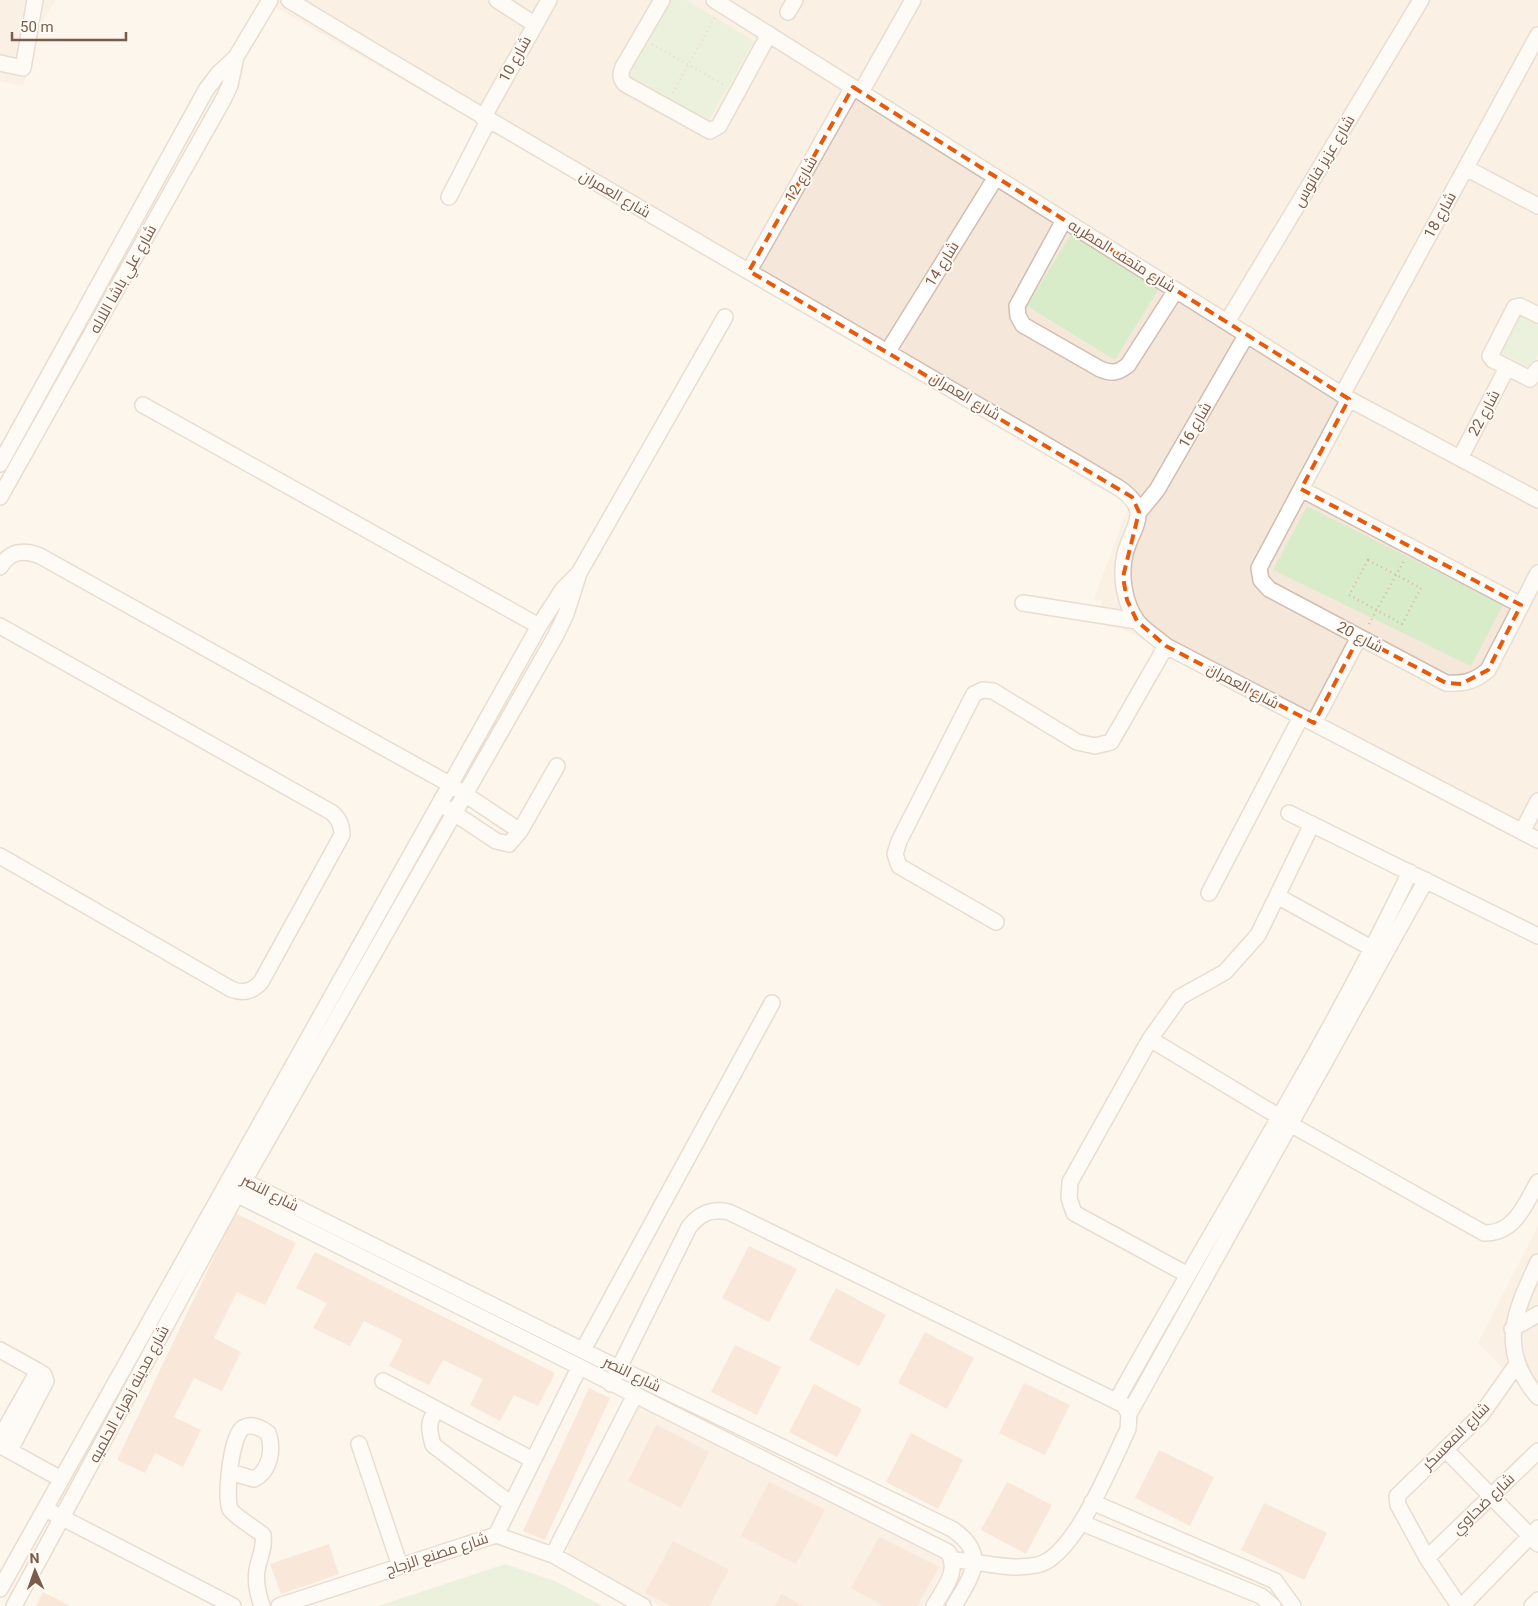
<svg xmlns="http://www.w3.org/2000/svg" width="1538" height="1606" font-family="Roboto,Cairo,sans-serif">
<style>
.residential{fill:#f5e8da}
.green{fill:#d8ecc9}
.building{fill:#f3d5c3}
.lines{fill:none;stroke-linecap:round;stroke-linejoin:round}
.minor-casing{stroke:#d1beb0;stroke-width:18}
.path{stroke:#d9b8a5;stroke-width:2.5;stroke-dasharray:1 4;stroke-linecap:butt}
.minor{stroke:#fff;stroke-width:15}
.marked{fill:none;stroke:#e8590c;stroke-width:4;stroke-dasharray:10 6;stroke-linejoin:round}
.labels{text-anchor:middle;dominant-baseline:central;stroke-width:4;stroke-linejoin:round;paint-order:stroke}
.street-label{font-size:15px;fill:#7a5c4d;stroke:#fffaf3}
</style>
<rect width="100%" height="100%" fill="#fdf6ec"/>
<path class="residential" d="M0 0H56L45 16 23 86 0 81Z
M263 0H1538V850L1101 617 1102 600 1094 599 1127 510V504L1117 490Z
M1538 1226V1403L1478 1343Z
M637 1403 948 1560 923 1606H660L574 1561 569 1555 567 1543Z"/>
<path class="green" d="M669 0H686L754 41 708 122 625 75Z
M1073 231 1161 285 1115 360 1027 306Z
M1519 311 1538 320V355L1530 368 1500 352Z
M1307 506 1503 605 1471 666 1273 570Z
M505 1564 555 1581 603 1606H378Z"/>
<path class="building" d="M235 1213 296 1243 265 1305 237 1292 214 1338 241 1352 222 1391 194 1378 174 1417 201 1430 183 1467 155 1453 145 1473 117 1460Z
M749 1246 797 1269 769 1322 722 1298Z
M315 1252 555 1373 538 1406 514 1395 500 1421 470 1405 483 1379 443 1360 429 1385 389 1366 403 1340 364 1321 350 1346 313 1328 327 1303 296 1288Z
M836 1288 886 1315 859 1366 809 1340Z
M925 1332 974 1358 947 1409 898 1383Z
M735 1345 781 1367 757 1415 711 1392Z
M1024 1383 1070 1405 1045 1455 999 1433Z
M814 1384 862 1409 837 1457 789 1432Z
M589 1388 610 1398 545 1540 523 1531Z
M656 1425 709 1452 681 1508 628 1481Z
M911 1433 963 1460 938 1509 886 1482Z
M1159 1450 1214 1477 1190 1526 1135 1498Z
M769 1482 825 1510 796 1564 741 1536Z
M1007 1482 1052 1505 1026 1554 981 1530Z
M1264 1503 1327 1533 1304 1580 1241 1550Z
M879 1537 939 1567 917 1606H884L851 1588Z
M673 1541 729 1570 709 1606H671L645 1593Z
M329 1544 339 1574 281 1594 270 1564Z
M43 1592 70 1606H36Z
M781 1594 804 1606H775Z"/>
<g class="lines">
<g class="minor-casing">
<path id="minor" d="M289 0C563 167 843 324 1119 488 1153 512 1133 524 1125 554 1120 575 1124 603 1137 621 1144 630 1157 638 1166 646L1538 840
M497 0 534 24
M662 0 623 67C620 74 620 78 625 84L710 131 719 126 769 34
M714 0 1349 399 1538 500
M788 12 795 0
M0 63 23 68 35 0
M861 92 913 0
M483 118 549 0
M1466 168 1538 206
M449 197 488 121
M1064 220 1017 306 1018 316 1023 325 1100 369C1112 374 1118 373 1128 365L1176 290
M749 271 853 87
M1538 315 1520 306 1515 307 1490 356 1493 360 1530 379 1538 369
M1227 322 1421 0
M888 351 996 177
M1342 395 1538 35
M1349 399 1259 568 1261 580 1269 589 1446 683C1463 684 1474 682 1488 670L1538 573
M143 405 539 626
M1460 458 1507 368
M0 464 206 90 218 74 236 57 270 0
M1301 489 1521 605
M0 497 224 98 230 85 236 57
M1139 512 1157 490 1247 334
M0 567C10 551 23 549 40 556L451 785 520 831
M1023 603 1137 621
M0 626 331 812C339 818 342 825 342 835L261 982C252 992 243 994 231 989L0 856
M1314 723 1359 637
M448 809 496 841 509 844 520 831 557 766
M1289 813 1538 936
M1522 832 1538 801
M1209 893 1301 717
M1277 896 1373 949
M996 922 899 866 895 854 899 841 974 694 983 690 993 691 1077 742 1095 746 1111 742 1166 646
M1150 1039 1278 1116
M1290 1124 1484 1233C1515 1234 1525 1204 1538 1182
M236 1177 618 1368 952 1529C989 1554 972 1575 954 1606
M228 1190 948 1552C960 1571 944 1588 934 1606
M1538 1262C1514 1313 1497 1349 1538 1397
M1188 1275 1074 1213 1069 1198 1070 1182 1150 1039 1180 997 1225 972 1258 935 1312 824
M1512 1329 1538 1314
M0 1350 38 1371 44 1375 46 1381 10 1450
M583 1350 772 1003
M383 1381 533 1460
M611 1384 689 1227C700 1213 712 1208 729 1212L1124 1405 1129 1414 1128 1429C1112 1462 1074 1558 1037 1565 1008 1571 981 1561 953 1560
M1117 1400C1214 1224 1323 1054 1410 872
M437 1410C427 1421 429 1430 433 1445L511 1504
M1129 1414 1426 880
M0 1438 38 1371
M359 1444 400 1566
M1 1446 61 1479
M1445 1449 1538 1544
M230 1472 254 1479C270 1471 274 1449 268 1433 261 1428 251 1423 243 1428 231 1435 225 1496 230 1509 234 1516 256 1529 263 1535 265 1549 259 1557 257 1570 255 1583 258 1594 262 1606
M1092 1502 1275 1581 1293 1606
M53 1513 233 1606
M1082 1523 1261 1596 1273 1606
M496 1535 579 1368
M553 1555 635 1395
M1427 1558 1538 1451
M0 1589 539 626 563 589 579 573 725 317
M14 1606 244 1181 556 635 566 614 579 573
M279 1606 496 1535 553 1555 643 1606
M1459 1606 1427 1558 1398 1505 1397 1496 1481 1415 1517 1364
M1462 1606 1538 1528
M1532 1606 1538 1600"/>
</g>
<path class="path" d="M652 44 726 86
M673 93 715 17
M1368 560 1421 588 1402 624 1349 595Z
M1369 624 1405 559"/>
<use href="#minor" class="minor"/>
</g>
<path d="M0 0H1538V1606H0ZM853 87 1349 399 1301 489 1521 605 1488 670 1461 684 1446 683 1359 637 1314 723 1166 646 1137 621 1127 600 1123 577 1139 512 1132 497 749 271Z" fill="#fdf6ec" fill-opacity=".55" fill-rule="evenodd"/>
<path class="marked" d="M853 87 1349 399 1301 489 1521 605 1488 670 1461 684 1446 683 1359 637 1314 723 1166 646 1137 621 1127 600 1123 577 1139 512 1132 497 749 271Z"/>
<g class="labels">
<g class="street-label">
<text transform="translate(515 59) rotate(-61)">شارع 10</text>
<text transform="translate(1324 161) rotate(-59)">شارع عزيز فانوس</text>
<text transform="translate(801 179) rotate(-60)">شارع 12</text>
<text transform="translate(615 194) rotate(30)">شارع العمران</text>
<text transform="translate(1440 215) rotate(-61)">شارع 18</text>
<text transform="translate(1122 256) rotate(32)">شارع متحف المطريه</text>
<text transform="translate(942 264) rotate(-58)">شارع 14</text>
<text transform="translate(123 279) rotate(-61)">شارع علي باشا اللاله</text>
<text transform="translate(965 396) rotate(31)">شارع العمران</text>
<text transform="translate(1484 413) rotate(-62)">شارع 22</text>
<text transform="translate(1195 425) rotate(-60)">شارع 16</text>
<text transform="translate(1360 637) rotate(28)">شارع 20</text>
<text transform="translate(1243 686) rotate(28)">شارع العمران</text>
<text transform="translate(270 1193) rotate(27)">شارع النصر</text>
<text transform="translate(632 1374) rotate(26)">شارع النصر</text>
<text transform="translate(129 1394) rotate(-62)">شارع مدينه زهراء الحلميه</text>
<text transform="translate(1456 1436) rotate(-45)">شارع المعسكر</text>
<text transform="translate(1483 1504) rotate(-44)">شارع ضحاوي</text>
<text transform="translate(437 1554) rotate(-18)">شارع مصنع الزجاج</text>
</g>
</g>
<g transform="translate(35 1571) rotate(358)" stroke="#fffaf3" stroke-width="4" paint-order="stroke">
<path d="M0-4L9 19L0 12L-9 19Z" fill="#7a5c4d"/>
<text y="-8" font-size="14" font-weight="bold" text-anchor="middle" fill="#7a5c4d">N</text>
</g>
<path d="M12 32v8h114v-8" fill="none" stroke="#7a5c4d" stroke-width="2.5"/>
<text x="20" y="32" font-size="15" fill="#7a5c4d" stroke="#fffaf3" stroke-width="4" paint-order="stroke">50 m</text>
</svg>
